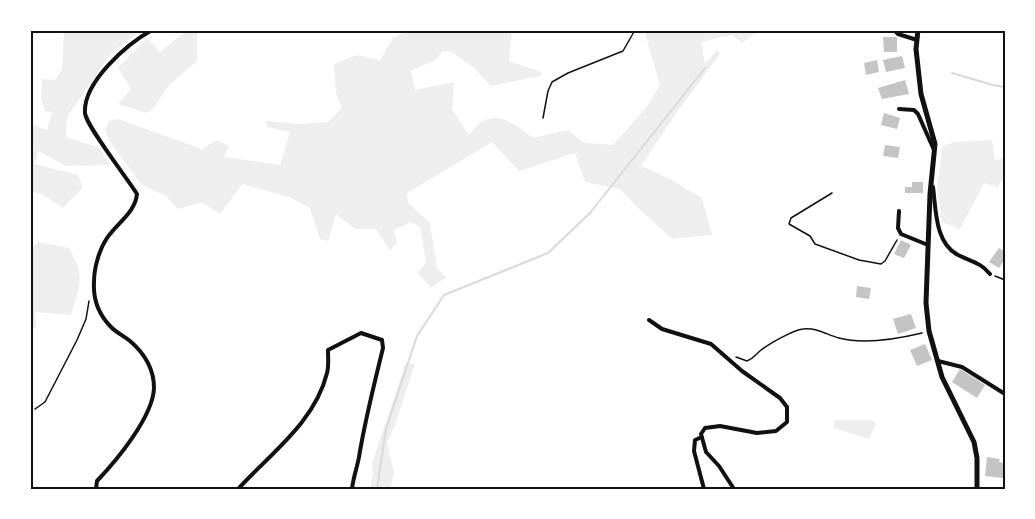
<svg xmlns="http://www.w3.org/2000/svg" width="1035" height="519" font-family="Commissioner,sans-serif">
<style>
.green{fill:#eee}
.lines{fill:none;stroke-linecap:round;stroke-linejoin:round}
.stream{stroke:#d9d9d9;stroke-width:2}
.building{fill:#c4c4c4}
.path{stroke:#111;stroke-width:1.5}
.minor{stroke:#111;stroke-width:4}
.secondary{stroke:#111;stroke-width:5}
.neatline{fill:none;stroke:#111;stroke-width:2}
</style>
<rect width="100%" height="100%" fill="#fff"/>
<path class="green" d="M64 30H141L111 53 67 117 66 137 100 148 110 165 66 166 38 151 35 164 78 175 83 187 63 208 44 195 30 191V124L47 130 52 112 45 111 41 99 42 79 55 80 62 69Z
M187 30H197V61L170 84 155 106 147 113 118 104 131 89 118 68 147 38 160 52Z
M409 30H512L509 61 541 72V76L491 86 474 68 452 52 442 51 437 59 411 71 415 90 454 82 452 109 469 135C472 132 475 128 478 125 496 108 518 126 533 138L567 130 585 143 613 145 646 108 660 85 644 30H759L742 43 732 35 701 42 705 64 717 50 720 54 675 115 641 166 670 179 702 198 712 235 672 239 633 203 620 189 585 182 575 153 519 171 492 142 407 193 408 203 430 223 437 268 446 278 431 288 418 273 426 262 420 227 411 222 394 230 397 243 390 250 376 229H355L336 214 328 241 320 239 310 208 289 197 242 184 220 214 202 202 178 209 166 196 141 184 110 142 105 131 109 121 118 119 202 149 217 140 229 146 224 157 280 165 290 132 267 127 266 121 298 124 328 122 342 108 336 93 334 64 357 55 380 60 393 38Z
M992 140 995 160 1005 158V177L997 187 984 183 960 229 942 222 937 187 943 146 954 142Z
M38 242 69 248C86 279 80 283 71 315L35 312 36 328 30 329V250Z
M405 364H415L395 425 387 443 394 473 390 489H370L373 474 372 463Z
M835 420H871L876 424 869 439 833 428Z"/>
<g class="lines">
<path class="stream" d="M952 73 993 85 1005 87
M377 489 386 429 417 336 444 295 548 253 590 213 705 68"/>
</g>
<path class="building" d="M883 37H897V52H884Z
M902 56 905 68 886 72 883 60Z
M877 60 879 72 866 75 864 63Z
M905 80 909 94 882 99 878 88Z
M884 113 900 118 897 129 881 125Z
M885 145 900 147 898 158 883 156Z
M912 182H923V193H905V187H912Z
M901 240 911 245 904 258 894 254Z
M999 248 1005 252V259L999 268 989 262Z
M857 286 871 288 869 299 856 297Z
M911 314 916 328 898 334 893 319Z
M925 344 932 360 917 366 910 350Z
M960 369 985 385 977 398 952 382Z
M987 457 1000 459 999 462 1004 463 1003 478 985 476Z"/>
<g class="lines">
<path class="path" d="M543 118 548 91 552 82 568 73 623 51 635 30
M832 193 791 218 789 224 810 236 815 244 859 260 881 264 885 261 897 240
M995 276 1005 280
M736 357 747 361C754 358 755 355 761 350 769 344 793 330 803 329 816 327 827 335 839 338 865 345 897 339 922 333
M35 409 45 402 77 340 86 319 89 301"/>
<path class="minor" d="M894 30 898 34 917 40
M899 109 914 110 918 114 934 150
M933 187C936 210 935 243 958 255 972 262 980 262 990 274
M899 211 898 228 901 234 928 245
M649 320 662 329 711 344 742 371 780 398 787 407V422L776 431 757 433 720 426 705 428 701 434 706 452 719 466 734 489
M938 361 962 367 1005 394
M702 437 695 440 694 451 704 489
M96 489 97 481C116 461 153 417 154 388 154 369 144 353 130 341 124 336 117 333 111 327 99 315 93 299 94 282 94 268 99 250 107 238 117 223 135 213 137 194 128 179 86 126 85 113 83 82 127 44 152 30
M238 489C270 454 315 422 327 373 329 366 328 357 328 350L361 333 382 340 383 348C374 385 365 420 359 457 357 468 353 478 352 489"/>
<path class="secondary" d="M918 30 916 49 921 94 935 144 930 194 926 303 929 331 942 377 974 442 977 458V489"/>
</g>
<rect width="1035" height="519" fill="none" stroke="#ffffff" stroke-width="63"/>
<rect x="32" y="32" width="972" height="456" class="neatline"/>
</svg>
